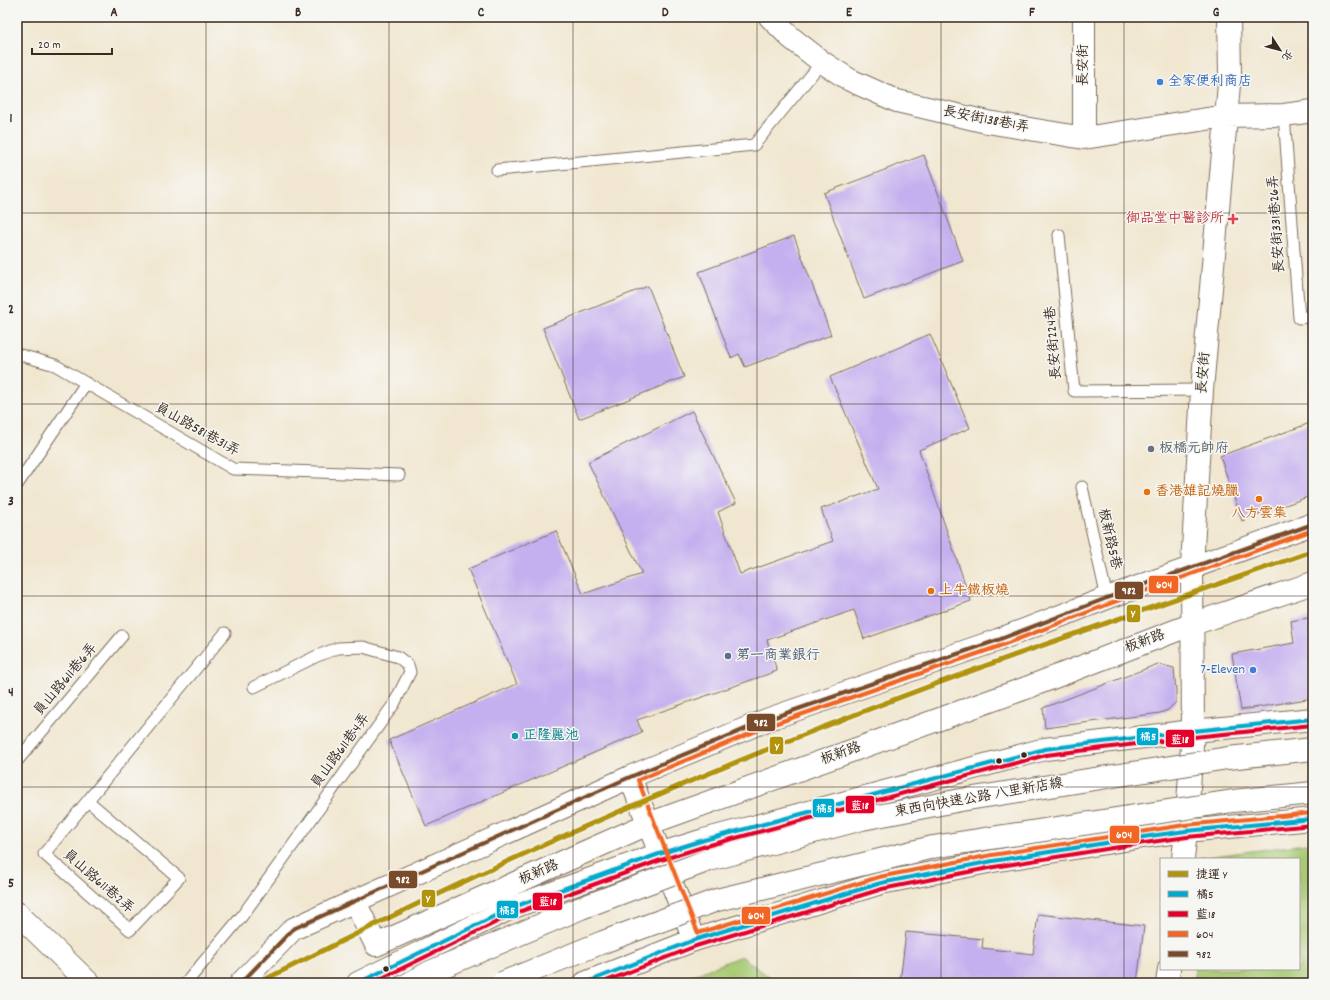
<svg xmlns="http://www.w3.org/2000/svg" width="1330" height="1000" font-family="Dekko,'LXGW WenKai TC',sans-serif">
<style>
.green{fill:#a7ca73;stroke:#717a48}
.building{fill:#c5b0ef}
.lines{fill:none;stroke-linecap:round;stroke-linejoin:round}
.lane-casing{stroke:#7b6c5c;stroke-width:13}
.street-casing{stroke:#7b6c5c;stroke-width:24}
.secondary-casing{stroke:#7b6c5c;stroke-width:24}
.lane{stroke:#fff;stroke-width:11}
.street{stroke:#fff;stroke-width:22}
.secondary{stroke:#fff;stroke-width:22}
.highway-bridge-casing{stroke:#7b6c5c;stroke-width:24;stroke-linecap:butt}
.highway-bridge{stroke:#fff;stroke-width:22}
.bus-1-casing{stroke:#f6f6f2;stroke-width:7}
.bus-2-casing{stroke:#f6f6f2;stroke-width:7}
.bus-3-casing{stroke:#f6f6f2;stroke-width:7}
.bus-4-casing{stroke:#f6f6f2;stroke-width:7}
.bus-1{stroke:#00a9ce;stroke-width:4}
.bus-2{stroke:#e4002b;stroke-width:4}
.bus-3{stroke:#f26522;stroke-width:4}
.bus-4{stroke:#7a4b2a;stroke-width:4}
.metro-1-casing{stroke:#f6f6f2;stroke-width:8}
.metro-1{stroke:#b1930c;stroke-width:5}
.grid{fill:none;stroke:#3b2a1e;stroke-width:1;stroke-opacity:0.55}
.shop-dot{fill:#3f7fe0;stroke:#f6f6f2;stroke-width:1.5}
.health-dot{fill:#e0444e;stroke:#f6f6f2;stroke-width:1.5}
.worship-dot{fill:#6b7280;stroke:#f6f6f2;stroke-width:1.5}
.food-dot{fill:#e8710a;stroke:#f6f6f2;stroke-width:1.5}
.service-dot{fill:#5c6f8a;stroke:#f6f6f2;stroke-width:1.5}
.culture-dot{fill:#0f9aa8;stroke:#f6f6f2;stroke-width:1.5}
.bus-dot{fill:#3b2a1e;stroke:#f6f6f2;stroke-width:1.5}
.labels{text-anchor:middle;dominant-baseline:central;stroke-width:3;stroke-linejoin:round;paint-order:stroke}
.street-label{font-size:14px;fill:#3b2a1e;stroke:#f6f6f2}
.shop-label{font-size:14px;fill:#366cbe;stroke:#f6f6f2;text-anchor:start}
.health-label{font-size:14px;fill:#be3a42;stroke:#f6f6f2;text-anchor:end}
.worship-label{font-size:14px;fill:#5b616d;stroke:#f6f6f2;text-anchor:start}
.food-label{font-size:14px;fill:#c56008;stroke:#f6f6f2;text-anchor:start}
.service-label{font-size:14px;fill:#4e5e75;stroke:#f6f6f2;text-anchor:start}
.culture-label{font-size:14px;fill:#0d838f;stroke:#f6f6f2;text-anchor:start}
.line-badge{stroke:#f6f6f2;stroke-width:1.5}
.badge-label{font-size:11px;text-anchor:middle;font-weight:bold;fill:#fff}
.neatline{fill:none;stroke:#3b2a1e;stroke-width:1.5}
.grid-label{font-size:13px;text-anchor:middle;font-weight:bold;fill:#3b2a1e}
</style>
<rect width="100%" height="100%" fill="#f6f6f2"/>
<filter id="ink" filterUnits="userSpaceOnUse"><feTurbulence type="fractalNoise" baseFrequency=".025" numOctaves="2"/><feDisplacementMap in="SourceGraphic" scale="8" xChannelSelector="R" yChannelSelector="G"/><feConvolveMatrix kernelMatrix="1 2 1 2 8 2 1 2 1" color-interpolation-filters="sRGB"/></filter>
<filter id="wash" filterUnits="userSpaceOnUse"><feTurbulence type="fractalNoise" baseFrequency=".012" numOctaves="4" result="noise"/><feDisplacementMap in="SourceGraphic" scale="16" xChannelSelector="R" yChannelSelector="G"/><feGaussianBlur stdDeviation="0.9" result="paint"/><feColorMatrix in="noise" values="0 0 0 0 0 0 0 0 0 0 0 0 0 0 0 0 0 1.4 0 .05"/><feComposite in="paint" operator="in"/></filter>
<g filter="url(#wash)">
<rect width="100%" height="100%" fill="#f1e7d0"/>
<path class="green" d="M1313 843V983H1195V969H1299V859H1199V858Z
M741 956 777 983H675Z"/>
<g id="blocks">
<path class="building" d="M924 155 963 261 864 299 824 193Z
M794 236 831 335 745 367 739 354 731 358 699 272Z
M648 286 684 377 579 419 543 328Z
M930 334 970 428 919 450 971 601 864 639 854 610 767 640 777 671 637 720 642 732 426 826 389 740 517 684 468 569 556 531 583 594 642 574 588 462 692 411 736 503 718 512 740 574 833 541 821 509 878 489 830 377Z
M1313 422V495L1242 521 1220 456Z
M1313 617V698L1241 710 1232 654 1294 643 1291 621Z
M1158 664 1174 668 1176 691V702L1168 710 1160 713 1045 728 1043 708Z
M1038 914 1144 926 1137 983H900L906 932 983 939 982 948 1033 954Z"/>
</g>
</g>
<g filter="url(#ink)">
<use href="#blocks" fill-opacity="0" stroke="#7b6c5c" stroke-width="1"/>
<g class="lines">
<g class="lane-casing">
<path id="lane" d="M1284 115 1299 318 1313 316
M497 170 754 145 822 62
M1059 235 1074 391 1202 390
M17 354 55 365 233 469 399 475
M17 485 86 383
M1082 487 1107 598
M17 761 122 636
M88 801 179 878 130 930 44 854 225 633
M186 983 242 916 394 704 410 672 408 665 398 657 363 647 338 648 317 656 254 687"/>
</g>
<g class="street-casing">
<path id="street" d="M770 17 790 37 822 62 850 80 897 101 987 122 1084 138 1226 116 1284 115 1313 111
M1084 17V138
M630 777 694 940
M1183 859 1186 831 1193 731 1192 567 1202 390 1230 73 1229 17
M355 902 376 945 648 824 1026 688 1193 624 1313 583
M17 913 89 983
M241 983 293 929 630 777 769 719 998 640 1107 598 1313 524
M1167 983 1169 969"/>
</g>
<g class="secondary-casing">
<path id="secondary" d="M358 983 511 908 659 854 704 840 1045 749 1193 731 1313 719
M585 983 694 940 881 883 993 861 1143 837 1186 831 1313 819"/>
</g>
<use href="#lane" class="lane"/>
<use href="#street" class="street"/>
<use href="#secondary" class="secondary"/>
<g class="highway-bridge-casing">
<path id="highway-bridge" d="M410 983 430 972 581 908 709 860 862 819 961 800 1228 758 1313 749
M502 983 603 942 717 900 933 847 1233 801 1313 793"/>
</g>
<use href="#highway-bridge" class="highway-bridge"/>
<g class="bus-1-casing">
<path id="bus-1" d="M358 983 511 908 659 854 704 840 1045 749 1193 731 1313 719
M585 983 694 940 881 883 993 861 1143 837 1186 831 1313 819"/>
</g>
<g class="bus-2-casing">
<path id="bus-2" d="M372 983 513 914 661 860 706 846 1046 755 1194 737 1313 725
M601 983 696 946 882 889 994 867 1144 843 1187 837 1313 825"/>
</g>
<g class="bus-3-casing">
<path id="bus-3" d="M1312 813 1185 825 992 855 879 877 698 933 638 780 771 725 1000 646 1109 604 1313 530"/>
</g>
<g class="bus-4-casing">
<path id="bus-4" d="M241 983 293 929 630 777 769 719 998 640 1107 598 1313 524"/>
</g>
<use href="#bus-1" class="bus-1"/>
<use href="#bus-2" class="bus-2"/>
<use href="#bus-3" class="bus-3"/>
<use href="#bus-4" class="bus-4"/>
<g class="metro-1-casing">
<path id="metro-1" d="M258 983C318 953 377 923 438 894 574 829 713 770 854 715 1005 656 1160 605 1313 551"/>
</g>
<use href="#metro-1" class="metro-1"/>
</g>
</g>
<path class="grid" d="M206 17V983M389 17V983M573 17V983M757 17V983M941 17V983M1124 17V983M17 213H1313M17 404H1313M17 596H1313M17 787H1313"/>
<g class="shop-dot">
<circle cx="1160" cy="82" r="4"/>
<circle cx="1253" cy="670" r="4"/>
</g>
<path class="health-dot" d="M1231 213h4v4h4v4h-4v4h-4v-4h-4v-4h4z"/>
<circle class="worship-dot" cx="1151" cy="449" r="4"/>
<g class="food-dot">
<circle cx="1147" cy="492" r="4"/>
<circle cx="1259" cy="499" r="4"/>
<circle cx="931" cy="591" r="4"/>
</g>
<circle class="service-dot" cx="728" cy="656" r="4"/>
<circle class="culture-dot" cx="515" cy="736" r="4"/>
<g class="bus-dot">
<circle cx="1024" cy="755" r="3.5"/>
<circle cx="999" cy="761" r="3.5"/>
<circle cx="386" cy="969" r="3.5"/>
</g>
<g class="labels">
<g class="street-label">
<text transform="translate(1084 65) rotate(-90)">長安街</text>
<text transform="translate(986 120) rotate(11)">長安街138巷1弄</text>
<text transform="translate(1277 224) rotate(-94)">長安街331巷26弄</text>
<text transform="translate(1054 343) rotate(-95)">長安街224巷</text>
<text transform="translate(1204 373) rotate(-85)">長安街</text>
<text transform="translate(197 430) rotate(29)">員山路581巷31弄</text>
<text transform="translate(1109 539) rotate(77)">板新路5巷</text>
<text transform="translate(1145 642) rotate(-21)">板新路</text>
<text transform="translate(66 680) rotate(-50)">員山路611巷6弄</text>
<text transform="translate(341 751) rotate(-54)">員山路611巷4弄</text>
<text transform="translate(841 754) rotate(-20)">板新路</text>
<text transform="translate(979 798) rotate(-10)">東西向快速公路 八里新店線</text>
<text transform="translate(539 873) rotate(-24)">板新路</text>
<text transform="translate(98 882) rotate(41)">員山路611巷2弄</text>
</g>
<g class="shop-label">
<text x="1168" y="82">全家便利商店</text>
<text x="1245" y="670" text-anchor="end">7-Eleven</text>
</g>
<g class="health-label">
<text x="1224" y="219">御品堂中醫診所</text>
</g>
<g class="worship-label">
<text x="1159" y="449">板橋元帥府</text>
</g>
<g class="food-label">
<text x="1155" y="492">香港雄記燒臘</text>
<text x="1259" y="514" text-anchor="middle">八方雲集</text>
<text x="939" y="591">上牛鐵板燒</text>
</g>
<g class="service-label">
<text x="736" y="656">第一商業銀行</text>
</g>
<g class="culture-label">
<text x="523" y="736">正隆麗池</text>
</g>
</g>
<g class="line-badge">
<rect x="1148" y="575" width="31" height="19" rx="4" fill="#f26522"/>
<rect x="1114" y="581" width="30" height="19" rx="4" fill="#7a4b2a"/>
<rect x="1126" y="604" width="15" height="19" rx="4" fill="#b1930c"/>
<rect x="746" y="713" width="30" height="19" rx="4" fill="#7a4b2a"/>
<rect x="1136" y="727" width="23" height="19" rx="4" fill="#00a9ce"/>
<rect x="1165" y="729" width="30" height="19" rx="4" fill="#e4002b"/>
<rect x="769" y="736" width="15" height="19" rx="4" fill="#b1930c"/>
<rect x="845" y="795" width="30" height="19" rx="4" fill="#e4002b"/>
<rect x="812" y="798" width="23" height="20" rx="4" fill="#00a9ce"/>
<rect x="1109" y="825" width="31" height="19" rx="4" fill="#f26522"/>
<rect x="388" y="870" width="30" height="19" rx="4" fill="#7a4b2a"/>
<rect x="421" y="889" width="15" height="19" rx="4" fill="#b1930c"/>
<rect x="532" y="892" width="31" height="19" rx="4" fill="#e4002b"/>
<rect x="496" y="900" width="23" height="19" rx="4" fill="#00a9ce"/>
<rect x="741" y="906" width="30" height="19" rx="4" fill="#f26522"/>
</g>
<g class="badge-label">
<text x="1164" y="588">604</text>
<text x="1129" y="594">982</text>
<text x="1133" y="617">Y</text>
<text x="761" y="726">982</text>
<text x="1148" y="740">橘5</text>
<text x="1180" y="743">藍18</text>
<text x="777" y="750">Y</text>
<text x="860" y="809">藍18</text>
<text x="824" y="812">橘5</text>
<text x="1124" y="838">604</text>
<text x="403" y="883">982</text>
<text x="428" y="902">Y</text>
<text x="548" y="905">藍18</text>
<text x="507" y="914">橘5</text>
<text x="756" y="919">604</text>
</g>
<rect width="1330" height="1000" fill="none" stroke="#f6f6f2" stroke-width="44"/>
<rect x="1160" y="858" width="140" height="112" fill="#f6f6f2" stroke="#aba49d"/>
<rect x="1168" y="871" width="20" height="6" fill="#b1930c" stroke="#aba49d"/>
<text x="1196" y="878" font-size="12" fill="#3b2a1e">捷運 Y</text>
<rect x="1168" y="891" width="20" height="6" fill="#00a9ce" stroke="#aba49d"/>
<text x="1196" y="898" font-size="12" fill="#3b2a1e">橘5</text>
<rect x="1168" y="911" width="20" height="6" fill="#e4002b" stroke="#aba49d"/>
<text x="1196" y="918" font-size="12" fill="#3b2a1e">藍18</text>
<rect x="1168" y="931" width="20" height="6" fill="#f26522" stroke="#aba49d"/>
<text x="1196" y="938" font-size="12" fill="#3b2a1e">604</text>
<rect x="1168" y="951" width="20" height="6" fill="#7a4b2a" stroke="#aba49d"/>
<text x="1196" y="958" font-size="12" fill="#3b2a1e">982</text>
<g transform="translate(1280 50) rotate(126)" stroke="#f6f6f2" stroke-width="3" paint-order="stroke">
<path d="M0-3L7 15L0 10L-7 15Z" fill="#3b2a1e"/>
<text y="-6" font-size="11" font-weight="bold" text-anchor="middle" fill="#3b2a1e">北</text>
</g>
<path d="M32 48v6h80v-6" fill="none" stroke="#3b2a1e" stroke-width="2"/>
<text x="38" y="48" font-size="12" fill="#3b2a1e" stroke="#f6f6f2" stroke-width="3" paint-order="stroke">20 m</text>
<rect x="22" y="22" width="1286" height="956" class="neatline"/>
<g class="grid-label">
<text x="114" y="16">A</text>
<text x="298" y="16">B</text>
<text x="481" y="16">C</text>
<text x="665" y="16">D</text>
<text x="849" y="16">E</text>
<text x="1032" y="16">F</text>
<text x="1216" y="16">G</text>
<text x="11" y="122">1</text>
<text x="11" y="313">2</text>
<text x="11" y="505">3</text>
<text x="11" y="696">4</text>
<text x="11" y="887">5</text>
</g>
</svg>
